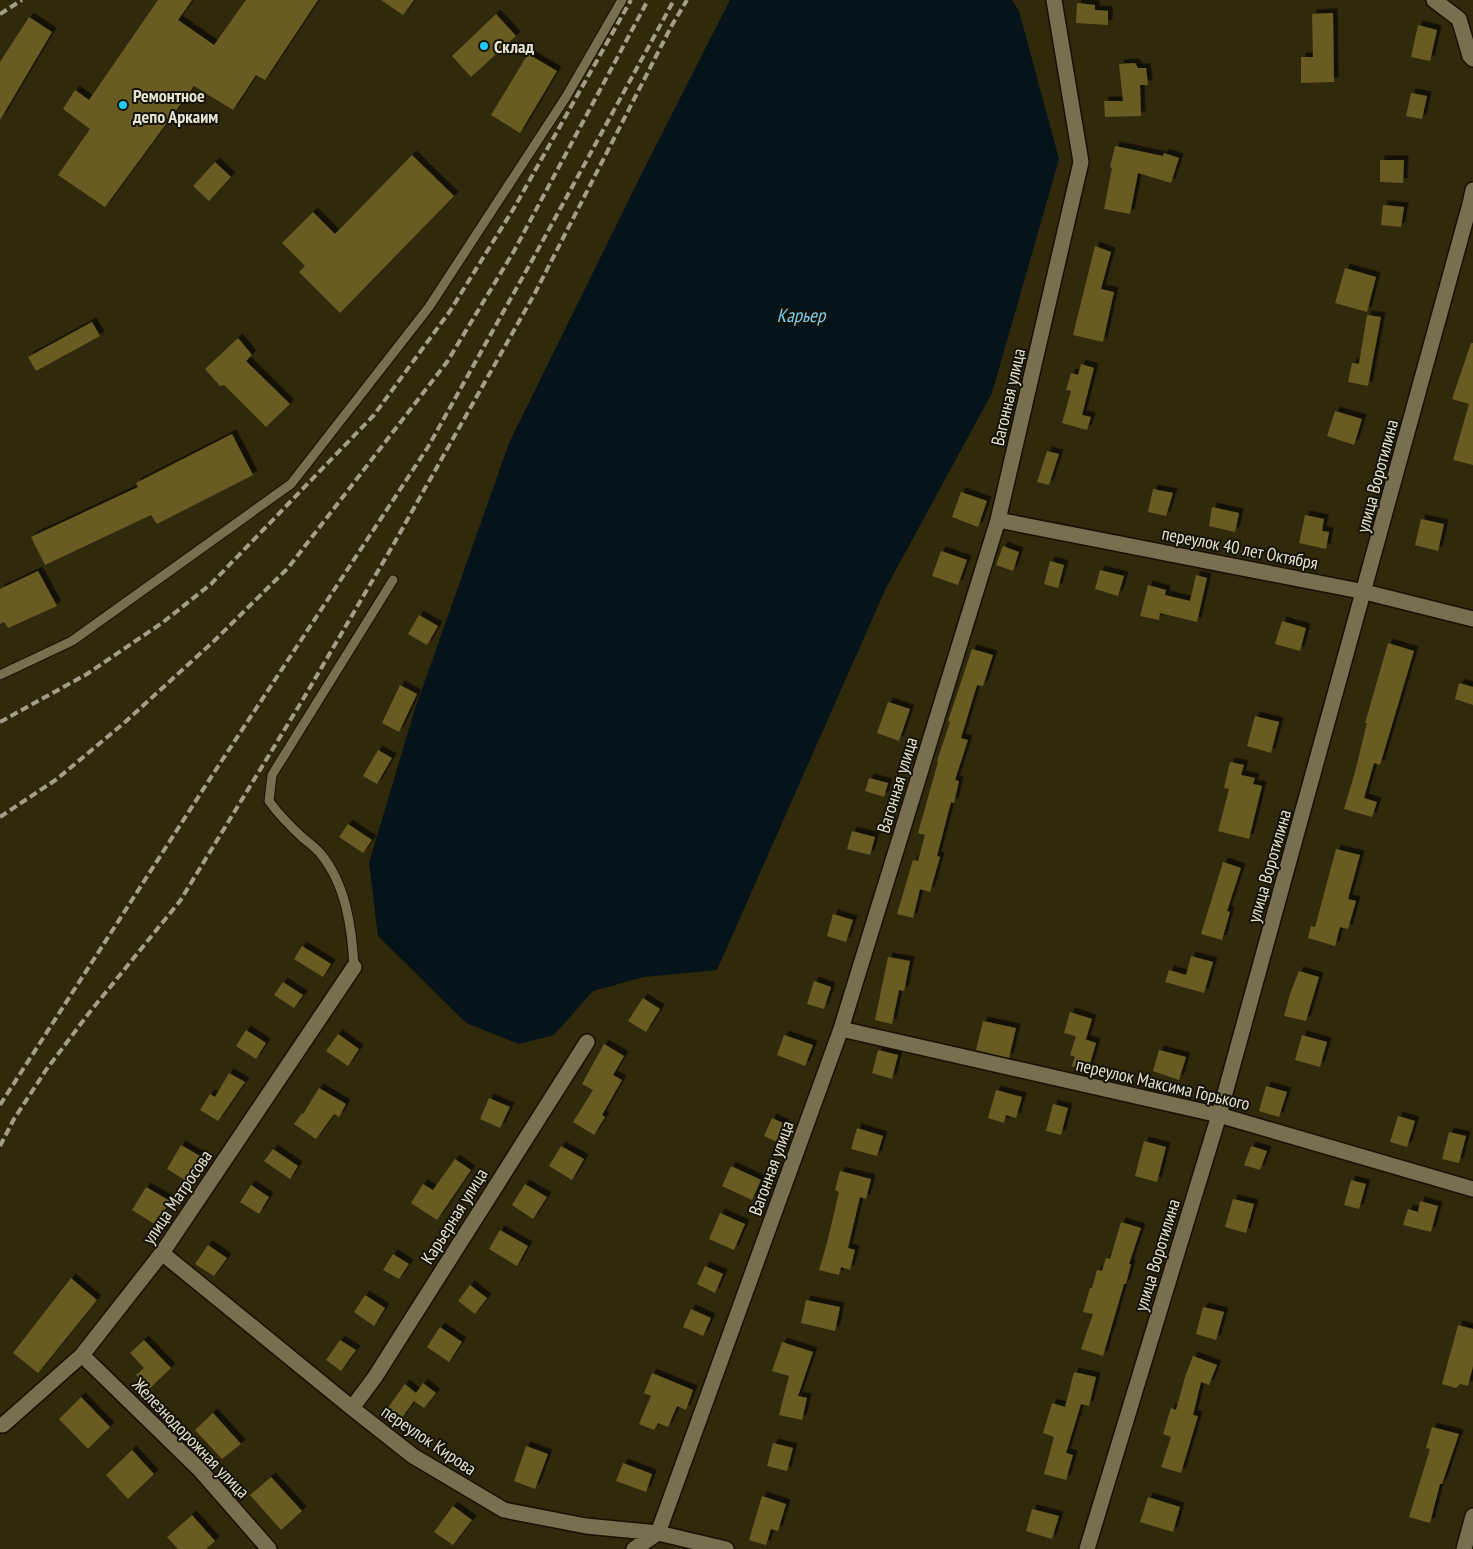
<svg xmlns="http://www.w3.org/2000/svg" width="1473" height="1549" font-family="'PT Sans Narrow',sans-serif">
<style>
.water{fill:#05141b}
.building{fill:#685b22;filter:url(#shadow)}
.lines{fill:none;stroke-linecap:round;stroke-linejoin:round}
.lane-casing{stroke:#181100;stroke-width:11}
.street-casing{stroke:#181100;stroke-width:18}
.secondary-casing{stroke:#181100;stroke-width:18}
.lane{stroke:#776f50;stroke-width:9}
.street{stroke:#776f50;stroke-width:15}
.secondary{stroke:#776f50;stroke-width:15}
.rail{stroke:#a39e88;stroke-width:4;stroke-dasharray:8 4;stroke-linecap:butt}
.poi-dot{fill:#1fc9fd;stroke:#151206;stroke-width:2}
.labels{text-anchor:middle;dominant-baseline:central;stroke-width:4;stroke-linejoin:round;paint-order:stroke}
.poi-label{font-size:18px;font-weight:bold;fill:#e7e3d2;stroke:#151206;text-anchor:start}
.street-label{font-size:18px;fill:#e7e3d2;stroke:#151206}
.water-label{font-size:19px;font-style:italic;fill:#7accf1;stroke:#151206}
</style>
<defs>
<filter id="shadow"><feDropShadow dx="4.5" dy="-4.5" stdDeviation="0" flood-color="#0009"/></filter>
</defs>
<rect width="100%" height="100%" fill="#30290c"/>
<path class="water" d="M730 0H1012L1019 11 1059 159 992 393 886 588 717 970 644 977 593 991 554 1035 519 1044 466 1023 378 936 369 863 414 712 509 443 644 169Z"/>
<path class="building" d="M158 0H192L178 20 214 45 246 0H318L265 80 256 75 233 110 194 86 105 207 58 175 90 129 63 109 75 90 89 100Z
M381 0H414L403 15Z
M1077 3 1095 5V10L1108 11V25L1076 23Z
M1333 13 1334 82 1301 83V57H1313L1312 14Z
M496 14 516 36 471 77 452 56Z
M29 17 52 32 0 120V62Z
M1418 25 1437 30 1430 61 1411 57Z
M528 54 557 71 520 133 491 115Z
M1135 63 1138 68H1146L1148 85H1140L1141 116 1105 117 1104 101H1123L1119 64Z
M1411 93 1427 96 1422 119 1406 116Z
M1115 146 1163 156 1164 153 1179 158 1171 183 1138 173 1130 214 1104 209 1112 168 1110 167Z
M412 155 454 196 340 313 299 272 305 266 282 243 313 212 335 234Z
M1380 160H1404L1403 183 1380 182Z
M215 162 231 177 209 201 193 186Z
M1383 205 1404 207 1401 227 1381 225Z
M1095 246 1111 252 1101 289 1114 292 1103 342 1073 335Z
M1345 268 1376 277 1367 312 1335 303Z
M1367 315 1381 317 1368 386 1348 382 1352 363 1359 364Z
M92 322 100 336 36 371 28 357Z
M238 338 252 355 246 361 290 404 266 427 224 385 220 386 205 369Z
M1471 343H1473V465L1453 460 1469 404 1452 399Z
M1081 364 1094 368 1082 415 1091 417 1087 430 1062 423 1071 391 1066 390 1071 373 1078 375Z
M1335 411 1362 419 1354 445 1327 436Z
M232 434 253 475 157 524 151 515 45 565 31 537 138 487 136 483Z
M1047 451 1059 454 1049 485 1037 482Z
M1153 489 1173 493 1166 516 1148 512Z
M961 492 987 501 978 527 952 517Z
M1212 507 1239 513 1235 532 1209 526Z
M1305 515 1324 519 1322 531 1329 532 1326 549 1299 543Z
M1421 519 1444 524 1438 551 1415 545Z
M1003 546 1019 552 1013 571 996 565Z
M941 551 967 560 958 585 932 576Z
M1050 561 1064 565 1058 588 1044 584Z
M1100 570 1124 576 1118 596 1095 589Z
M38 571 57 606 8 628 4 622 0 624V589Z
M1196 575 1207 578 1197 622 1160 613 1159 620 1140 616 1148 585 1166 590 1165 595 1190 601Z
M419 615 438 626 427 645 408 634Z
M1282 621 1306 628 1300 651 1275 644Z
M1388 643 1414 651 1380 765 1374 763 1364 798 1377 802 1372 817 1344 809 1355 772 1367 723H1365Z
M972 649 993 655 983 686 977 685 961 738 968 740 955 780 959 781 954 803 951 802 937 856 940 857 930 892 920 889 913 918 897 914 913 860 918 861 925 835 918 833 938 762 937 761 950 722 948 721Z
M1459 683 1473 687V705L1455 699Z
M400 685 417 694 399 732 382 723Z
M888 702 910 709 899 741 877 733Z
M1255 716 1279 722 1271 753 1247 746Z
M378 750 392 758 377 784 363 776Z
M1230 762 1244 765 1241 775 1255 778 1253 784 1262 786 1249 839 1218 831 1229 789 1224 788Z
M869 778 888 783 884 797 865 791Z
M348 824 372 840 363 853 339 837Z
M852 831 875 837 870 855 847 849Z
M1336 849 1360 855 1348 899 1356 901 1348 929 1340 927 1335 946 1308 938 1311 926 1315 927Z
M1223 862 1241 868 1227 911 1230 912 1222 940 1201 934Z
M833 914 853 920 846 942 827 936Z
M302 946 331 964 323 977 294 959Z
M1191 956 1213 962 1204 993 1165 982 1169 970 1186 975Z
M888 957 910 961 904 991 899 990 892 1024 875 1020Z
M1299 971 1319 977 1306 1021 1284 1016 1290 994Z
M814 981 831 987 824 1009 807 1004Z
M283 982 303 995 294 1008 274 995Z
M643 998 660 1009 646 1032 628 1021Z
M1070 1012 1092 1019 1086 1039 1064 1033Z
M983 1021 1016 1028 1009 1058 976 1050Z
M246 1030 266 1043 256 1059 236 1046Z
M338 1034 359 1049 348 1066 326 1051Z
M784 1035 813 1045 805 1066 777 1055Z
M1302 1035 1327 1042 1320 1067 1295 1060Z
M1076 1036 1096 1043 1088 1071 1072 1066 1075 1057 1070 1055Z
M604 1044 624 1056 613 1075 622 1080 602 1115 605 1117 594 1135 573 1122 593 1090 582 1084Z
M878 1050 898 1055 892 1079 872 1073Z
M1159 1050 1186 1057 1179 1080 1153 1071Z
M229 1073 245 1082 218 1121 200 1110 210 1094 215 1097Z
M1266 1086 1287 1092 1279 1117 1259 1111Z
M319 1088 346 1104 339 1117 334 1114 316 1139 294 1124 302 1113 303 1114Z
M996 1090 1022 1097 1016 1118 1006 1115 1004 1123 988 1118Z
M489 1098 510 1107 500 1128 480 1119Z
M1053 1104 1068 1108 1061 1135 1046 1131Z
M1398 1116 1415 1121 1407 1147 1390 1142Z
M772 1118 785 1124 777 1142 764 1136Z
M857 1128 883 1136 877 1156 851 1149Z
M1449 1132 1466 1136 1459 1163 1442 1159Z
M1144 1141 1166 1147 1157 1182 1135 1176Z
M181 1145 200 1156 185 1180 167 1169Z
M561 1146 584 1159 572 1180 549 1166Z
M1251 1146 1267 1151 1260 1170 1244 1165Z
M273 1149 298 1166 290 1179 264 1161Z
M455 1159 471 1170 437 1220 411 1203 423 1184 433 1190Z
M731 1166 761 1180 752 1200 722 1186Z
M840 1171 871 1179 866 1199 860 1197 848 1248 855 1250 850 1270 841 1267 839 1275 819 1270 827 1243 839 1192 835 1190Z
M1351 1180 1366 1184 1359 1209 1344 1205Z
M525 1184 547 1197 533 1219 512 1205Z
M251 1185 269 1197 259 1214 240 1202Z
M146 1187 170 1201 156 1225 132 1210Z
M1233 1199 1254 1204 1246 1233 1225 1227Z
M1420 1201 1438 1206 1431 1232 1403 1225 1408 1209 1418 1212Z
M720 1213 745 1224 734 1250 709 1239Z
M1121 1222 1141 1228 1129 1264H1131L1126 1284H1124L1103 1356 1081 1349 1093 1314 1083 1312 1090 1288H1092L1097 1270 1102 1271 1106 1258 1110 1259Z
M500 1230 528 1246 517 1266 489 1249Z
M208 1245 227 1258 214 1276 195 1264Z
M393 1254 409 1264 399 1279 383 1270Z
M705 1266 723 1274 715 1293 697 1284Z
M71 1278 97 1300 38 1373 13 1353Z
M470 1285 487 1298 475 1314 458 1301Z
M365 1295 385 1308 374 1326 354 1312Z
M806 1300 840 1307 835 1331 801 1323Z
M1203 1307 1224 1312 1216 1340 1196 1334Z
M691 1309 711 1318 703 1336 683 1327Z
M1458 1325 1473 1329V1366L1468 1386 1460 1384 1456 1388 1442 1384Z
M440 1327 462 1342 449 1362 427 1347Z
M144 1340 171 1368 149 1389 136 1375 144 1368 130 1353Z
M340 1340 356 1350 341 1371 326 1360Z
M782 1342 813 1352 798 1396 807 1398 802 1420 779 1415 789 1376 772 1371Z
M1193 1356 1217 1365 1209 1385 1201 1382 1193 1415 1198 1416 1181 1473 1161 1467 1171 1437 1163 1434 1171 1408 1176 1410 1185 1377Z
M1074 1372 1096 1377 1089 1406 1081 1404 1066 1453 1073 1455 1066 1480 1044 1474 1054 1437 1043 1433 1052 1403 1065 1407Z
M652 1373 693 1390 686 1410 677 1406 668 1427 658 1423 654 1430 639 1424 651 1396 644 1393Z
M423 1383 436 1393 424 1408 414 1401 401 1419 387 1409 405 1384 416 1393Z
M81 1397 110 1427 88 1449 59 1419Z
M213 1413 241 1444 222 1459 195 1430Z
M1432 1427 1459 1434 1442 1484H1440L1430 1523 1409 1517 1430 1449 1426 1448Z
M773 1443 793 1448 787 1471 767 1466Z
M526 1446 548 1454 535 1489 514 1481Z
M132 1450 154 1474 128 1499 106 1475Z
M623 1463 652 1474 646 1492 616 1481Z
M271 1477 302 1511 281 1530 250 1495Z
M762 1496 786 1504 778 1531 771 1529 766 1545 749 1540Z
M1148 1497 1180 1507 1173 1532 1140 1522Z
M453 1506 472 1520 453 1545 434 1532Z
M1032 1509 1059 1516 1052 1539 1026 1531Z
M192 1515 215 1541 206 1549H178L167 1537Z"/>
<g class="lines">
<g class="lane-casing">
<path id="lane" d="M0 675 72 641 291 484 429 307 566 97 622 0
M354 967C352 928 346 884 320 853 316 848 309 843 303 838 290 826 279 815 269 801L272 775 393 580"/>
</g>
<g class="street-casing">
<path id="street" d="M1434 0 1459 19 1470 56 1473 59
M1470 204 1473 190
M998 520 1365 592 1473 619
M841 1029 1219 1115 1473 1189
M162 1253 352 1408 413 1456 504 1510 586 1526 658 1533 726 1549
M82 1355 201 1471 269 1549
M352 1408 375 1377 587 1042
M3 1425 82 1355 162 1253 354 967
M634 1549 658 1533 841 1029 998 520 1081 162 1054 0
M1464 1549 1473 1516"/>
</g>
<g class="secondary-casing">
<path id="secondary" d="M1087 1549 1219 1115 1470 204 1473 205"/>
</g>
<use href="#lane" class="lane"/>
<use href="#street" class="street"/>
<use href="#secondary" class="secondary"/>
<path class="rail" d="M0 14 22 0
M0 722 87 674 162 623 211 584 374 415 450 311 514 208 631 0
M0 817 57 779 124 723 214 641 288 568 447 362 514 251 648 0
M0 1105 215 771 428 447 535 255 674 0
M0 1146 14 1119 46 1070 89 1013 180 901 302 701 392 547 535 293 672 25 687 0"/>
</g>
<g class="poi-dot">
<circle cx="484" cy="46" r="5"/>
<circle cx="123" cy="105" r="5"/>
</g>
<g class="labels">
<g class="poi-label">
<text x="494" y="46">Склад</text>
<text x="133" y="95">Ремонтное<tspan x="133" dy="21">депо Аркаим</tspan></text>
</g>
<g class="street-label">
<text transform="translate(1008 397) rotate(-77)">Вагонная улица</text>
<text transform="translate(1377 476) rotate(-75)">улица Воротилина</text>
<text transform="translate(1240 548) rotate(11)">переулок 40 лет Октября</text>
<text transform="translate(897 785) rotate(-73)">Вагонная улица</text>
<text transform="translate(1269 866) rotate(-74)">улица Воротилина</text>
<text transform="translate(1163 1084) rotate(13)">переулок Максима Горького</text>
<text transform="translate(771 1168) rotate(-70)">Вагонная улица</text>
<text transform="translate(177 1197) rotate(-56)">улица Матросова</text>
<text transform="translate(454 1216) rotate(-58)">Карьерная улица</text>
<text transform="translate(1157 1255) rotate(-73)">улица Воротилина</text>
<text transform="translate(191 1438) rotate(46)">Железнодорожная улица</text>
<text transform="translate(429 1440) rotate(34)">переулок Кирова</text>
</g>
<g class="water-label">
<text x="801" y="315">Карьер</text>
</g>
</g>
</svg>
